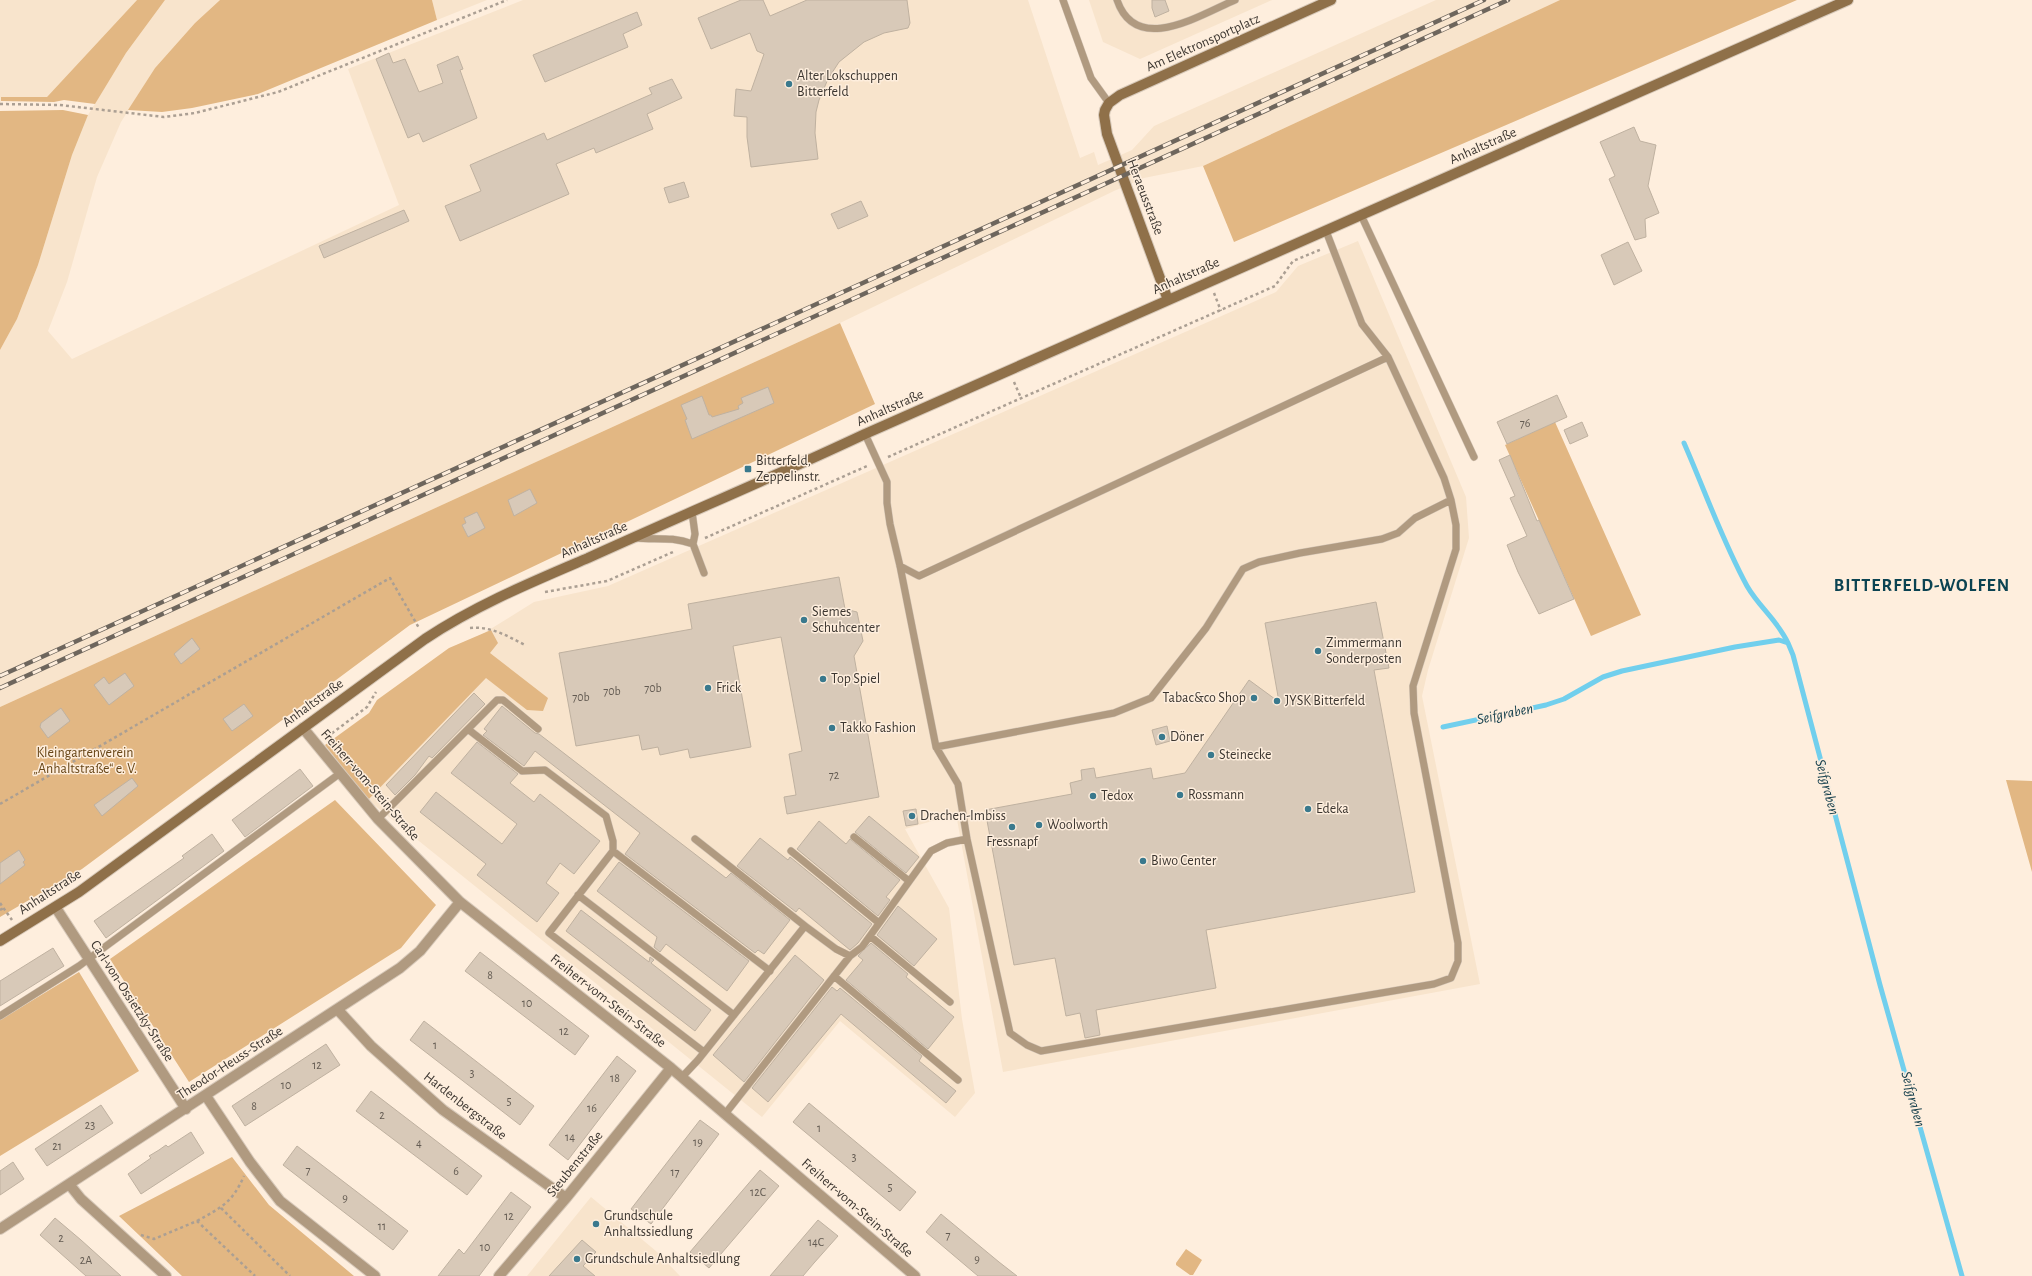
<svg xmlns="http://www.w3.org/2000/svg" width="2032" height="1276" font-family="'Alegreya Sans',sans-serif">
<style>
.built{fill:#f8e4cc}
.green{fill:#e2b783}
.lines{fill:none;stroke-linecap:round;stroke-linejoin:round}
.stream{stroke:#71cfed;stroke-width:5}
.building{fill:#d8c9b8;stroke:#bfb1a0}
.lane-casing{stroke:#d7c9ba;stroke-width:8}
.street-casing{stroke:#d7c9ba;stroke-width:12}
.secondary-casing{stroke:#d7c9ba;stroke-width:12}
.path{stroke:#ab9f93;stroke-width:2.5;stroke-dasharray:3 3;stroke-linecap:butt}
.lane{stroke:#b09a80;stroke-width:7}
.street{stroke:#b09a80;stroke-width:10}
.secondary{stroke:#8f7049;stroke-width:10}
.rail-casing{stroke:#6e665d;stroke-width:4.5}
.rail{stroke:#feeedd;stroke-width:3;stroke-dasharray:9;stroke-linecap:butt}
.poi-dot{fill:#3a798d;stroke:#feeedd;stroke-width:1.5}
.labels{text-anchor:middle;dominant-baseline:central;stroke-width:3;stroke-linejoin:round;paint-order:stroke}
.number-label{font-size:12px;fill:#635b52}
.street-label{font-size:14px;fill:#3c3630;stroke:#feeedd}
.poi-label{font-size:14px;fill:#3c3630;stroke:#feeedd;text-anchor:start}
.park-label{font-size:14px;fill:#674516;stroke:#feeedd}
.water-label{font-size:15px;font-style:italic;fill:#17414e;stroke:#feeedd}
.district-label{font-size:18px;font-weight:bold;letter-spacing:1px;fill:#0b4352;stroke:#feeedd}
</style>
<rect width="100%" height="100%" fill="#feeedd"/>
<path class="built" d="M0 0H137L47 97H1L0 107Z
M165 0H220L195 23 155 68 121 122 97 177 67 282 48 331 72 359 399 205 348 69 523 0H1028L1080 158 1094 152 1098 165 1132 150 1154 126 1436 0H1560L1203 166 1144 178 1114 191 840 323 0 707V350L17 319 38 265 72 155 88 115 126 53Z
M432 0H487L437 20Z
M1089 0H1272L1140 59 1103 42Z
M1358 241 1466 497 1469 538 1428 670 1422 696 1480 984 1003 1072 956 814 905 829 949 908 962 1019 975 1093 955 1117 840 1021 762 1117 368 800 485 678 455 651 534 602 608 586 1276 292 1298 266Z
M591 1197 656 1251 680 1276H527Z"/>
<path class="green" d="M137 0H165L126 53 95 104 64 100 54 102 1 101V97H47Z
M220 0H432L437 20 258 94 192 108 162 112 128 110 155 68 195 23Z
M1560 0H1797L1234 242 1203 166Z
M63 110 88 115 72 155 38 265 17 319 0 350V111Z
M840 323 875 404 410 625 82 869 0 917V707Z
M1555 422 1641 615 1591 636 1505 445Z
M491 630 498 643 490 653 548 698 543 711 527 710 486 678 368 800 325 745 369 713 377 700 449 648Z
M2006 780 2032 781V872Z
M335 800 436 905 401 948 189 1082 110 959Z
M79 972 139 1071 0 1156V1020Z
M232 1157 269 1205 354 1276H182L119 1216Z
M1186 1249 1202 1260 1193 1275H1190L1176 1265V1263Z"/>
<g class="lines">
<path class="stream" d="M1684 443C1705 491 1722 540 1747 586 1759 607 1778 621 1788 643
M1443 727 1546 705 1564 699 1603 677 1622 671 1735 647 1779 640 1788 643 1793 655 1880 985 1962 1276"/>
</g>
<path class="building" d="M741 0H763L770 16 807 0H907L910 23 908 28 884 33 864 42 839 62 828 79 819 100 816 112 815 133 818 159 751 167 747 137V117L734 116 736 89 751 91 764 54 757 51 750 33 711 49 698 18Z
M1152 0H1165L1169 11 1155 17 1152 8Z
M637 12 642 25 623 34 628 47 545 82 533 55Z
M389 53 393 63 405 59 419 92 443 83 437 65 458 56 463 69 460 70 477 118 423 142 419 133 408 138 376 59Z
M672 79 682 98 647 114 653 129 596 153 594 148 556 164 569 194 460 241 445 206 481 191 470 165 544 133 547 140 652 94 649 88Z
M1634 127 1640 141 1656 145 1648 186 1659 213 1645 219 1646 237 1635 240 1609 179 1615 176 1600 142Z
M684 182 689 197 669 203 664 188Z
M861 201 868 216 838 229 831 214Z
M404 210 409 221 324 258 319 246Z
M1628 242 1642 271 1614 285 1601 255Z
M768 387 774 403 692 439 685 420 687 419 681 405 702 396 709 415H711L712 417 739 409 738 406 743 403 741 398Z
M1557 395 1567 417 1507 444 1497 422Z
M1582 422 1588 436 1570 444 1564 430Z
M1510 455 1537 521 1539 520 1574 599 1539 614 1518 572 1507 545 1527 536 1510 498 1515 496 1499 460Z
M530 489 537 503 514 516 508 500Z
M477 512 485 528 468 537 462 525 466 523 464 518Z
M839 577 845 609 857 612 863 641 854 656 879 797 787 814 784 797 796 795 789 754 802 751 781 637 733 646 751 747 690 758 688 749 660 755 658 747 642 750 639 735 576 746 559 653 692 629 688 604Z
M1376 602 1389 668 1374 670 1415 892 1206 930 1216 988 1096 1010 1100 1035 1085 1038 1080 1013 1066 1016 1055 958 1014 965 985 810 1072 794 1070 783 1082 780 1081 770 1094 768 1096 778 1151 768 1153 779 1185 773 1249 680 1279 702 1265 623Z
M192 638 200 649 181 664 174 654Z
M125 673 134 686 109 705 94 685 104 677 109 684Z
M474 693 485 704 432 758 429 756 415 775 395 795 386 785Z
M244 704 253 716 232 731 223 719Z
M502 706 535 733 539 734 726 878 731 873 790 920 764 954 758 950 755 953 625 854 640 833 535 751 524 766 483 735 487 731 484 729Z
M61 708 70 721 48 738 40 727 41 723Z
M1167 726 1170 741 1156 745 1152 730Z
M477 742 518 774 510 783 534 802 540 794 600 841 574 874 560 863 546 883 559 893 537 922 477 875 486 864 420 812 436 792 502 844 517 824 451 773Z
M300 769 313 786 245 837 232 820Z
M132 778 138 786 102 816 94 805Z
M916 809 918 824 906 826 903 811Z
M869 816 919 857 906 873 855 832Z
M819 821 846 844 850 839 900 880 886 897 890 900 878 916 797 849Z
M212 834 224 851 106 938 94 921 184 858 182 856Z
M760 838 788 860 790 857 872 924 858 943 850 950 799 908 796 912 737 866Z
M19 850 25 860 23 862 25 865 0 884V863Z
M619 862 749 961 727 991 666 944 660 952 654 947 657 937 597 891Z
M898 906 937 939 914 966 877 935Z
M581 910 649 962 650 957 654 960 651 963 711 1010 695 1031 566 931Z
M871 943 908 974 906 977 954 1017 928 1049 846 980 863 960 858 956Z
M53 948 64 966 0 1006V981Z
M480 952 589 1036 575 1055 465 971Z
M795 955 824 980 744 1082 713 1055Z
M832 987 837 991 840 988 922 1056 919 1061 956 1091 946 1103 841 1014 768 1102 752 1088Z
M424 1021 534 1106 520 1125 410 1040Z
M326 1044 340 1065 245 1126 232 1106Z
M617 1056 636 1071 568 1160 549 1145Z
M371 1091 482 1176 467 1195 356 1111Z
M809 1103 916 1192 900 1211 793 1122Z
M101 1105 113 1123 47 1166 35 1149Z
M700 1120 719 1134 651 1224 631 1209Z
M191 1132 204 1153 141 1194 128 1174 151 1158 149 1156 159 1150 166 1145 168 1147Z
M297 1146 408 1231 393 1250 283 1165Z
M13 1162 24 1179 0 1195V1171Z
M760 1170 779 1186 709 1268 690 1252Z
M511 1192 531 1207 479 1276H438L459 1249 464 1254Z
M941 1214 999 1262 1017 1276H978L926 1232Z
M55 1218 81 1240 121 1276H86L40 1235Z
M818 1220 838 1236 814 1263 803 1276H770Z
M582 1240 596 1252 583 1266 595 1276H549Z"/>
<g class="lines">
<g class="lane-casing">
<path id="lane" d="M1063 0 1091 78 1109 103
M1117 0C1136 56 1200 15 1235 0
M1361 215 1474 457
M865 434 887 482V503L890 524 900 566 936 747 958 784 967 839 1010 1033 1027 1045 1041 1051 1434 984 1451 978 1458 961V943L1414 713 1413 686 1456 549V525L1451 500 1444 478 1388 357 1362 324 1326 231
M692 512 695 534 693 544 704 573
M635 538C657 540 670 536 693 544
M900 566 919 576 1388 357
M469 730 522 771 545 770 606 816 613 841V851L549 933 704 1052
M936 747 1114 713 1151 698 1206 628 1243 569 1259 562 1300 553 1382 539 1398 533 1415 518 1451 500
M378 819 497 700H503L538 729
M854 837 909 881
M613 851 770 971
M791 851 879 923
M578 895 734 1015
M805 926 836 949 850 956 862 947 931 851 947 843 967 839
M870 936 950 1002
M834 976 958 1080
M0 1016 79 966 339 774
M682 1077 698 1060 805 926 695 839
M725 1114 850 956"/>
</g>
<g class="street-casing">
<path id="street" d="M303 728 378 819 460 902 671 1068 915 1276
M56 908 186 1109
M338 1010 371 1046 443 1110 566 1198
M206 1096 250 1162 280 1201 375 1276
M69 1184 81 1199 166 1276
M0 1229 400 968 420 951 460 902
M499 1276 566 1198 671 1068"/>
</g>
<g class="secondary-casing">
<path id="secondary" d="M1168 300 1107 134 1104 115 1105 110 1109 103 1120 95 1331 0
M0 941 79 892 425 639C476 605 532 582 588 558 680 516 774 477 865 434L1848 0"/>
</g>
<path class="path" d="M0 104 60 105 164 117 195 113 278 92 507 0
M1214 293 1221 311
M1014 382 1021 398
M888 457 1275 286 1293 261 1322 249
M705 538 867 466
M545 592 607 581 673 552
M470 628C491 626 507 636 525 645
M327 737 367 707 376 692
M0 804 390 578 419 628
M0 903 12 920
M0 910 4 908
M221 1208 290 1276
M197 1221C222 1207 232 1203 244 1176
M141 1235 154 1239 197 1221 255 1276"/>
<use href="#lane" class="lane"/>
<use href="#street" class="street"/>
<use href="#secondary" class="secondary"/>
<g class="rail-casing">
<path id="rail" d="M0 676 1484 0
M0 688 1508 0"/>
</g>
<use href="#rail" class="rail"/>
</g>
<g class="poi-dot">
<circle cx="789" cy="84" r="4"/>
<rect x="744" y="465" width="8" height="8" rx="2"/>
<circle cx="804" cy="620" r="4"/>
<circle cx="1318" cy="651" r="4"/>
<circle cx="823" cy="679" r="4"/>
<circle cx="708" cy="688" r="4"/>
<circle cx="1254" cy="698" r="4"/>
<circle cx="1277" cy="701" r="4"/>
<circle cx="832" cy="728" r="4"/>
<circle cx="1162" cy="737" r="4"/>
<circle cx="1211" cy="755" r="4"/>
<circle cx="1180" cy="795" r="4"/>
<circle cx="1093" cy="796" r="4"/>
<circle cx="1308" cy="809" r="4"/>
<circle cx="912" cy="816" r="4"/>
<circle cx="1039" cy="825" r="4"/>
<circle cx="1012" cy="827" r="4"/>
<circle cx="1143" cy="861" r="4"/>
<circle cx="596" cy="1224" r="4"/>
<circle cx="577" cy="1259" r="4"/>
</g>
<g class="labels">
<g class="number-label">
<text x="1525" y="423">76</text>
<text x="653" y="688">70b</text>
<text x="612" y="691">70b</text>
<text x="581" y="697">70b</text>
<text x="834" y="775">72</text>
<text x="490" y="975">8</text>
<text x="527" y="1003">10</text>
<text x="564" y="1031">12</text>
<text x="435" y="1045">1</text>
<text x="317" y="1065">12</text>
<text x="472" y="1073">3</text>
<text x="615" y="1078">18</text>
<text x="286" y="1085">10</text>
<text x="509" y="1101">5</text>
<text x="254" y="1106">8</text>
<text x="592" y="1108">16</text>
<text x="382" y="1115">2</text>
<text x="90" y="1125">23</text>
<text x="819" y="1128">1</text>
<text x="570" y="1137">14</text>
<text x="698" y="1142">19</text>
<text x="419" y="1143">4</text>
<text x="57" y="1146">21</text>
<text x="854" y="1157">3</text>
<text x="308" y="1170">7</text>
<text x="456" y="1171">6</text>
<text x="675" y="1172">17</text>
<text x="890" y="1187">5</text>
<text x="758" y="1192">12C</text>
<text x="345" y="1198">9</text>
<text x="509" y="1216">12</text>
<text x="382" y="1226">11</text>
<text x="948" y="1235">7</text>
<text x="61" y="1238">2</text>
<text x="816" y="1242">14C</text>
<text x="485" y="1247">10</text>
<text x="977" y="1259">9</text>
<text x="86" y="1260">2A</text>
</g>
<g class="street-label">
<text transform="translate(1203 43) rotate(-24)">Am Elektronsportplatz</text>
<text transform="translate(1483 146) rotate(-24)">Anhaltstraße</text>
<text transform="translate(1145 197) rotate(69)">Heraeusstraße</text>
<text transform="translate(1186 276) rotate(-24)">Anhaltstraße</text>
<text transform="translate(890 408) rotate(-24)">Anhaltstraße</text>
<text transform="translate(594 540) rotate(-24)">Anhaltstraße</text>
<text transform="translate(313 703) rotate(-36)">Anhaltstraße</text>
<text transform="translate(370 785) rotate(49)">Freiherr-vom-Stein-Straße</text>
<text transform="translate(50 892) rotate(-33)">Anhaltstraße</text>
<text transform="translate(132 1001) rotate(57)">Carl-von-Ossietzky-Straße</text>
<text transform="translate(608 1001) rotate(38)">Freiherr-vom-Stein-Straße</text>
<text transform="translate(230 1063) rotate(-33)">Theodor-Heuss-Straße</text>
<text transform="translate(465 1106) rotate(38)">Hardenbergstraße</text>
<text transform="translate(575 1164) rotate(-51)">Steubenstraße</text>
<text transform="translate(857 1208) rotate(41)">Freiherr-vom-Stein-Straße</text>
</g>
<g class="poi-label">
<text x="797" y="76">Alter Lokschuppen<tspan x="797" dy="16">Bitterfeld</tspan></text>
<text x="756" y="461">Bitterfeld,<tspan x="756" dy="16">Zeppelinstr.</tspan></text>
<text x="812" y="612">Siemes<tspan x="812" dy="16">Schuhcenter</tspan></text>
<text x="1326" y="643">Zimmermann<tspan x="1326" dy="16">Sonderposten</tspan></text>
<text x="831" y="679">Top Spiel</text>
<text x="716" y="688">Frick</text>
<text x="1246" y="698" text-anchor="end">Tabac&amp;co Shop</text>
<text x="1285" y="701">JYSK Bitterfeld</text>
<text x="840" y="728">Takko Fashion</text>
<text x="1170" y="737">Döner</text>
<text x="1219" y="755">Steinecke</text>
<text x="1188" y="795">Rossmann</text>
<text x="1101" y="796">Tedox</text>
<text x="1316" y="809">Edeka</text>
<text x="920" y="816">Drachen-Imbiss</text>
<text x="1047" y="825">Woolworth</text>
<text x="1012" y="842" text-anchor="middle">Fressnapf</text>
<text x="1151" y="861">Biwo Center</text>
<text x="604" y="1216">Grundschule<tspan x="604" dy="16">Anhaltssiedlung</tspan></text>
<text x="585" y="1259">Grundschule Anhaltsiedlung</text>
</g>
<g class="park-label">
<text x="85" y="753">Kleingartenverein<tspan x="85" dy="16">„Anhaltstraße“ e. V.</tspan></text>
</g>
<g class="water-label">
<text transform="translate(1505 714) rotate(-12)">Seifgraben</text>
<text transform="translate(1827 787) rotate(75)">Seifgraben</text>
<text transform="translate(1913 1099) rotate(75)">Seifgraben</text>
</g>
<g class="district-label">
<text x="1922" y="586">BITTERFELD-WOLFEN</text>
</g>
</g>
</svg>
